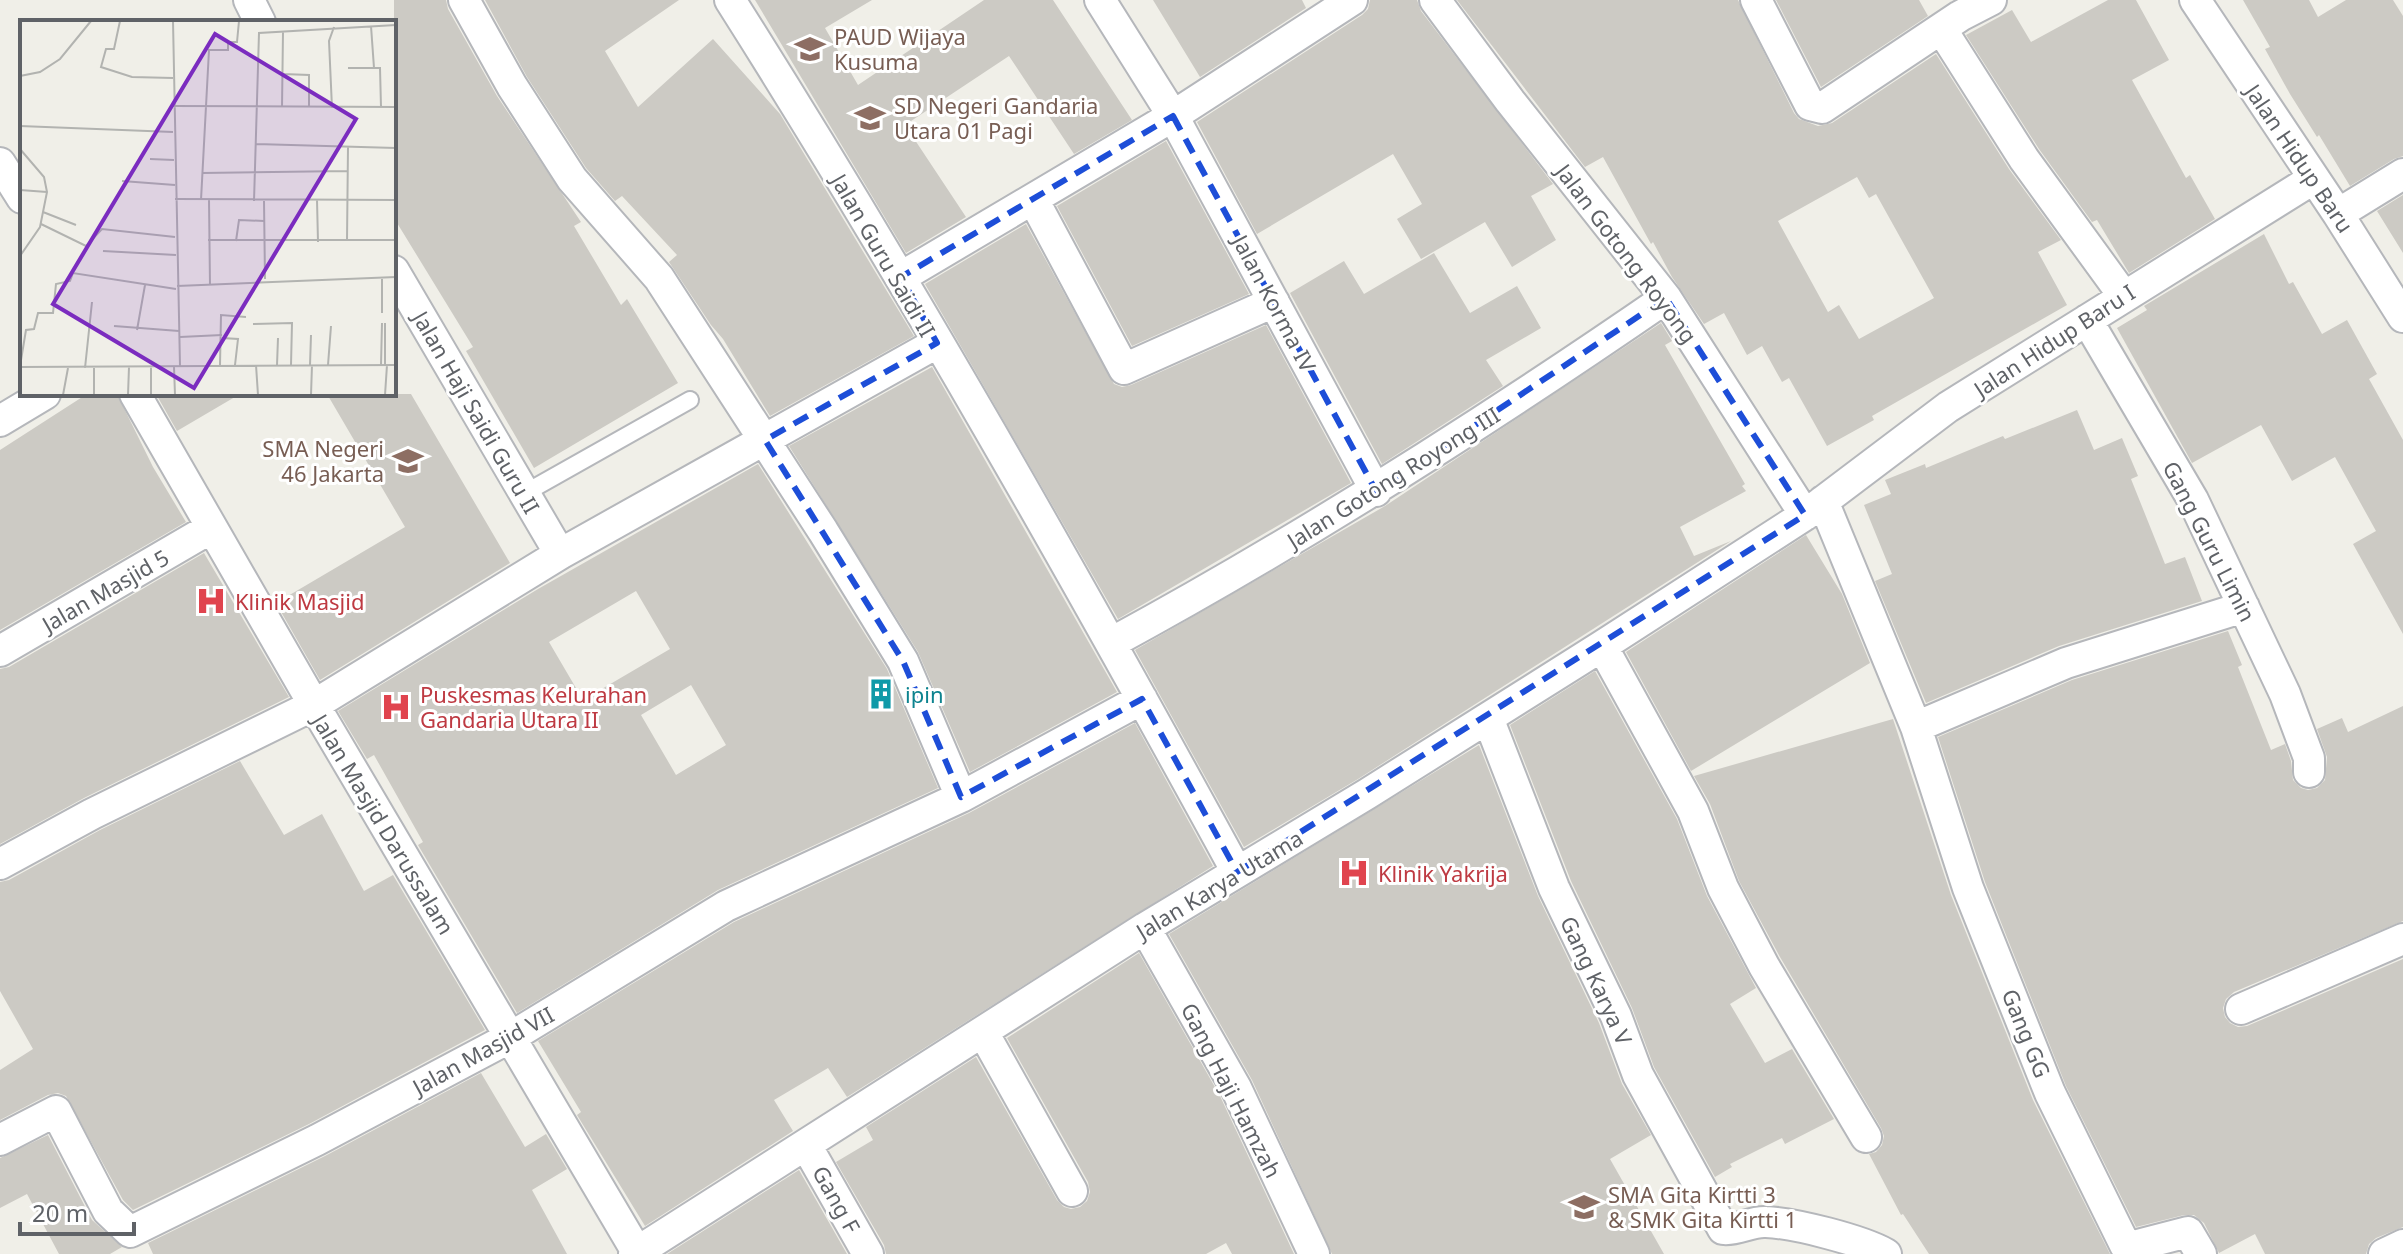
<svg xmlns="http://www.w3.org/2000/svg" width="2403" height="1254" font-family="'Noto Sans',sans-serif">
<style>
.building{fill:#cccac4;fill-rule:evenodd}
.lines{fill:none;stroke-linecap:round;stroke-linejoin:round}
.service-casing{stroke:#b5b7bb;stroke-width:20}
.minor-casing{stroke:#b5b7bb;stroke-width:34}
.service{stroke:#fff;stroke-width:16}
.minor{stroke:#fff;stroke-width:30}
.marked{fill:none;stroke:#1d4ed8;stroke-width:6;stroke-dasharray:16 10;stroke-linejoin:round}
.labels{text-anchor:middle;dominant-baseline:central;stroke-width:6;stroke-linejoin:round;paint-order:stroke}
.education-label{font-size:22px;fill:#785e54;stroke:#fff;text-anchor:start}
.street-label{font-size:22px;fill:#5f6267;stroke:#fff}
.health-label{font-size:22px;fill:#be3a42;stroke:#fff;text-anchor:start}
.culture-label{font-size:22px;fill:#0d838f;stroke:#fff;text-anchor:start}
.inset-road{fill:none;stroke:#b2b3b0;stroke-width:2}
.view{fill:#7b2cbf;fill-opacity:0.15;stroke:#7b2cbf;stroke-width:4}
.inset-edge{fill:none;stroke:#5f6267;stroke-width:4}
</style>
<rect width="100%" height="100%" fill="#f0efe8"/>
<path class="building" d="M394 0H446L448 9 497 96 581 222 574 226 621 305 627 299 678 383 534 468 466 351 473 347 394 218Z
M485 0H679L605 51 638 107 713 39 780 114 914 336 770 416 723 339 711 325 669 262 677 255 622 196 615 201 586 168 527 77Z
M755 0H872L825 28 858 85 984 0H1053L1132 120 1074 154 1009 56 905 125 966 217 906 253Z
M1153 0H1302L1306 8 1200 77Z
M1370 0H1417L1421 11 1553 184 1531 196 1556 240 1512 267 1485 222 1421 259 1397 219 1422 204 1393 154 1257 234 1197 122 1362 15 1368 9Z
M1457 0H1738L1794 113 1799 119 1818 126 1832 123 1936 54 2009 169 2061 240 2038 252 2067 305 1872 416 1874 420 1827 446 1789 378 1782 382 1762 346 1747 355 1724 313 1704 324 1672 277 1653 242 1651 244 1603 157 1585 167ZM1857 177 1869 198 1876 194 1934 298 1859 339 1839 305 1828 312 1778 221Z
M1776 0H1919L1928 16 1821 87Z
M2108 0H2136L2169 60 2132 80 2186 178 2190 175 2215 219 2129 273 2097 220 2092 222 2039 149 1966 35 2012 10 2031 42Z
M2243 0H2309L2318 17 2346 0H2393L2403 16V156L2394 159 2350 186 2319 135 2317 137 2290 94 2265 49 2270 47Z
M1166 141 1249 294 1132 346 1057 206Z
M2403 195V253L2377 211Z
M1026 224 1114 384 1122 387 1131 385 1266 325 1351 483 1118 619 925 284Z
M2264 234 2289 284 2293 282 2322 334 2347 320 2377 374 2369 379 2403 440V634L2353 544 2376 531 2335 457 2292 481 2261 425 2192 463 2117 328 2147 310 2144 306Z
M1434 253 1470 313 1517 286 1541 328 1486 360 1503 386 1382 464 1290 293 1344 261 1364 294Z
M1661 323 1672 341 1665 345 1745 484 1742 486 1746 491 1680 527 1694 556 1731 541 1358 779 1244 847 1135 650 1385 506Z
M932 367 1117 692 970 772 918 652 789 446Z
M87 394H117L153 467 186 522 0 630V450Z
M156 394H240L177 431Z
M327 394H411L510 563 320 680 276 603 405 527Z
M2077 410 2094 450 2122 438 2138 476 2131 479 2165 564 2185 557 2202 601 2059 646 1926 703 1875 581 1892 574 1864 505 1891 494 1885 480 1925 464 1926 468 2003 436 2005 439Z
M758 464 887 669 938 788 718 890 517 1013 418 845 423 842 374 755 367 759 338 711 538 589ZM636 591 670 649 583 700 549 642ZM691 685 726 745 676 775 641 715Z
M1806 535 1842 594 1870 663 1691 771 1626 652Z
M204 553 289 697 84 798 0 844V669L9 667Z
M2228 631 2242 665 2238 667 2271 750 2285 744 2291 761 2293 780 2301 788 2308 790 2317 788 2325 780 2327 757 2317 729 2342 718 2348 732 2403 706V921L2234 992 2226 999 2223 1008 2225 1017 2230 1023 2238 1027 2247 1026 2403 959V1227L2376 1238 2369 1244 2366 1254H2265L2255 1234 2219 1253 2204 1223 2194 1215H2184L2136 1227 2066 1086 1985 882 1938 737 2072 680Z
M1595 671 1677 819 1707 896 1756 988 1730 1004 1765 1063 1792 1049 1834 1119 1785 1144 1782 1138 1730 1164 1732 1167 1715 1177 1654 1067 1632 1008 1571 881 1510 725Z
M1893 719 1951 895 2033 1100 2110 1254H1929L1903 1214 1901 1215 1869 1154 1876 1152 1882 1145 1884 1136 1881 1128 1780 957 1739 881 1710 804 1694 776Z
M1135 723 1213 866 847 1097 828 1068 774 1100 793 1131 645 1226 577 1115 581 1112 538 1041 734 922 969 813Z
M1479 745 1538 896 1599 1023 1622 1084 1651 1135 1610 1159 1664 1254H1332L1252 1080 1169 934Z
M240 761 284 835 322 814 364 891 393 875 485 1030 309 1124 133 1210 123 1200 66 1096 58 1093 48 1095 0 1120V1070L33 1049 0 991V882L9 880 100 830Z
M1139 953 1220 1096 1294 1254H1232L1226 1243 1206 1254H886L884 1245 836 1162 873 1140 866 1127 976 1057 1057 1200 1064 1207 1071 1209 1080 1207 1087 1201 1090 1192 1088 1182 1007 1038Z
M481 1073 525 1147 546 1134 567 1169 532 1190 567 1254H153L148 1243 325 1156Z
M48 1135 92 1220 122 1247 110 1254H59L27 1194 0 1208V1158Z
M799 1170 847 1254H667Z"/>
<g class="lines">
<g class="service-casing">
<path id="service" d="M525 493 690 400"/>
</g>
<g class="minor-casing">
<path id="minor" d="M249 0 260 22
M464 0 512 86 572 179 659 278 823 531 903 661 961 797
M730 0C910 284 1076 577 1237 872
M1100 0 1173 116 1376 491
M1435 0 1510 101 1666 298 1805 515
M1756 0 1810 105 1822 108 1960 16 1991 0
M2195 0 2338 214 2403 317
M1942 30 2024 159 2123 295
M0 163 22 198
M1033 199 1124 369 1274 302
M2338 214 2403 174
M394 271 560 554
M901 277 1173 116 1352 0
M2087 320 2193 500 2285 694 2309 758V772
M135 394 314 705 637 1252
M0 421 45 394
M1823 501 1916 727 1968 888 2050 1093 2125 1245 2130 1247 2188 1232 2201 1254
M1111 643C1303 539 1486 422 1666 298
M1602 646 1693 811 1723 888 1764 966 1866 1137
M0 651 211 528
M1488 718 1554 888 1616 1016 1638 1075 1723 1229C1737 1231 1751 1221 1766 1222 1794 1223 1861 1240 1886 1254
M1916 727 2066 663 2244 607
M0 864 92 814 314 705 560 554 937 343
M1145 928 1236 1088 1314 1254
M2241 1009 2403 939
M983 1032 1072 1191
M0 1140 56 1111 108 1211 130 1232 317 1140 511 1037 726 906 961 797 1142 699
M806 1145 868 1254
M634 1254 1145 928 1367 794 1602 646 1805 515 1948 407 2313 179
M2384 1254 2403 1245"/>
</g>
<use href="#service" class="service"/>
<use href="#minor" class="minor"/>
</g>
<path class="marked" d="M1173 116 1376 491 1666 298 1805 515 1237 872 1142 699 961 797 903 661 765 440 937 343 901 277Z"/>
<defs>
<g id="school-bare" transform="scale(2.4)"><path d="M0-5L7-2L0 1L-7-2ZM-4 1L0 2.5L4 1V4Q0 6-4 4Z" fill="#8d6e63" stroke="#fff" stroke-width="2.5" paint-order="stroke"/></g>
<g id="hospital-bare" transform="scale(2.4)"><path d="M-5-5h3v3.5h4V-5h3V5h-3V1.5h-4V5h-3Z" fill="#e0444e" stroke="#fff" stroke-width="2.5" paint-order="stroke"/></g>
<g id="building-bare" transform="scale(2.4)"><path d="M-4-6H4V6H1V3H-1V6H-4ZM-2.5-4.3h1.7v1.8h-1.7ZM.8-4.3h1.7v1.8H.8ZM-2.5-1h1.7V.8h-1.7ZM.8-1h1.7V.8H.8Z" fill="#0f9aa8" stroke="#fff" stroke-width="2.5" paint-order="stroke"/></g>
</defs>
<g fill-rule="evenodd">
<use href="#school-bare" x="810" y="49"/>
<use href="#school-bare" x="870" y="118"/>
<use href="#school-bare" x="408" y="461"/>
<use href="#hospital-bare" x="211" y="601"/>
<use href="#building-bare" x="881" y="694"/>
<use href="#hospital-bare" x="396" y="707"/>
<use href="#hospital-bare" x="1354" y="873"/>
<use href="#school-bare" x="1584" y="1207"/>
</g>
<g class="labels">
<g class="education-label">
<text x="834" y="36">PAUD Wijaya<tspan x="834" dy="25">Kusuma</tspan></text>
<text x="894" y="105">SD Negeri Gandaria<tspan x="894" dy="25">Utara 01 Pagi</tspan></text>
<text x="384" y="448" text-anchor="end">SMA Negeri<tspan x="384" dy="25">46 Jakarta</tspan></text>
<text x="1608" y="1194">SMA Gita Kirtti 3<tspan x="1608" dy="25">&amp; SMK Gita Kirtti 1</tspan></text>
</g>
<g class="street-label">
<text transform="translate(2300 158) rotate(56)">Jalan Hidup Baru</text>
<text transform="translate(1627 253) rotate(53)">Jalan Gotong Royong</text>
<text transform="translate(884 255) rotate(60)">Jalan Guru Saidi II</text>
<text transform="translate(1275 303) rotate(62)">Jalan Korma IV</text>
<text transform="translate(2054 340) rotate(-33)">Jalan Hidup Baru I</text>
<text transform="translate(477 412) rotate(60)">Jalan Haji Saidi Guru II</text>
<text transform="translate(1393 477) rotate(-32)">Jalan Gotong Royong III</text>
<text transform="translate(2210 541) rotate(63)">Gang Guru Limin</text>
<text transform="translate(105 590) rotate(-30)">Jalan Masjid 5</text>
<text transform="translate(384 824) rotate(59)">Jalan Masjid Darussalam</text>
<text transform="translate(1219 884) rotate(-31)">Jalan Karya Utama</text>
<text transform="translate(1597 980) rotate(65)">Gang Karya V</text>
<text transform="translate(2027 1033) rotate(68)">Gang GG</text>
<text transform="translate(483 1050) rotate(-29)">Jalan Masjid VII</text>
<text transform="translate(1232 1090) rotate(63)">Gang Haji Hamzah</text>
<text transform="translate(837 1199) rotate(61)">Gang F</text>
</g>
<g class="health-label">
<text x="235" y="601">Klinik Masjid</text>
<text x="420" y="694">Puskesmas Kelurahan<tspan x="420" dy="25">Gandaria Utara II</tspan></text>
<text x="1378" y="873">Klinik Yakrija</text>
</g>
<g class="culture-label">
<text x="905" y="694">ipin</text>
</g>
</g>
<g transform="translate(20 20)">
<rect width="376" height="376" fill="#f0efe8"/>
<path class="inset-road" d="M100 1 94 29H86L81 47 112 57 153 58M153 1 160 346M351 6 354 48M328 48H360L361 87M263 54 289 55V87M0 56 20 52 40 39 71 1M153 86 376 87M262 87 263 12M312 88 309 21 314 7M0 106 153 112M236 124 376 128M0 129 24 157 27 172 20 207 0 236M130 139 154 140M182 153 327 151M102 161 155 165M0 170 27 172M155 179 376 180M181 180 189 30H208V22H217L219 1M189 180 190 266M297 180 298 222M234 181 239 13 376 5M244 181 245 259M23 192 56 205M21 204 66 226 82 209 155 217M188 220H376M327 220 328 127M216 221 219 200 244 201M83 231 156 235M157 266 376 257M362 293V257M233 304 272 303 271 345M94 306 159 311M117 310 125 265M160 317 202 315M202 318 218 319 215 345M200 345 201 295 226 297M236 345 238 375M257 345 258 318M290 345 291 315M308 345 311 306M361 345 362 303M365 345V303M0 346 6 310 14 309 18 293H33L36 264 50 261 53 253 156 269M0 347 376 345M154 347 155 375M65 348 72 282M74 348V375M43 375 48 348M108 375 109 347M131 375V347M291 375 292 345M365 375 367 345"/>
<path class="view" d="M195 14 336 99 174 368 33 284Z"/>
<rect width="376" height="376" class="inset-edge"/>
</g>
<path d="M20 1222v12h114v-12" fill="none" stroke="#5f6267" stroke-width="4"/>
<text x="32" y="1222" font-size="24" fill="#5f6267" stroke="#ffffff" stroke-width="6" paint-order="stroke">20 m</text>
</svg>
